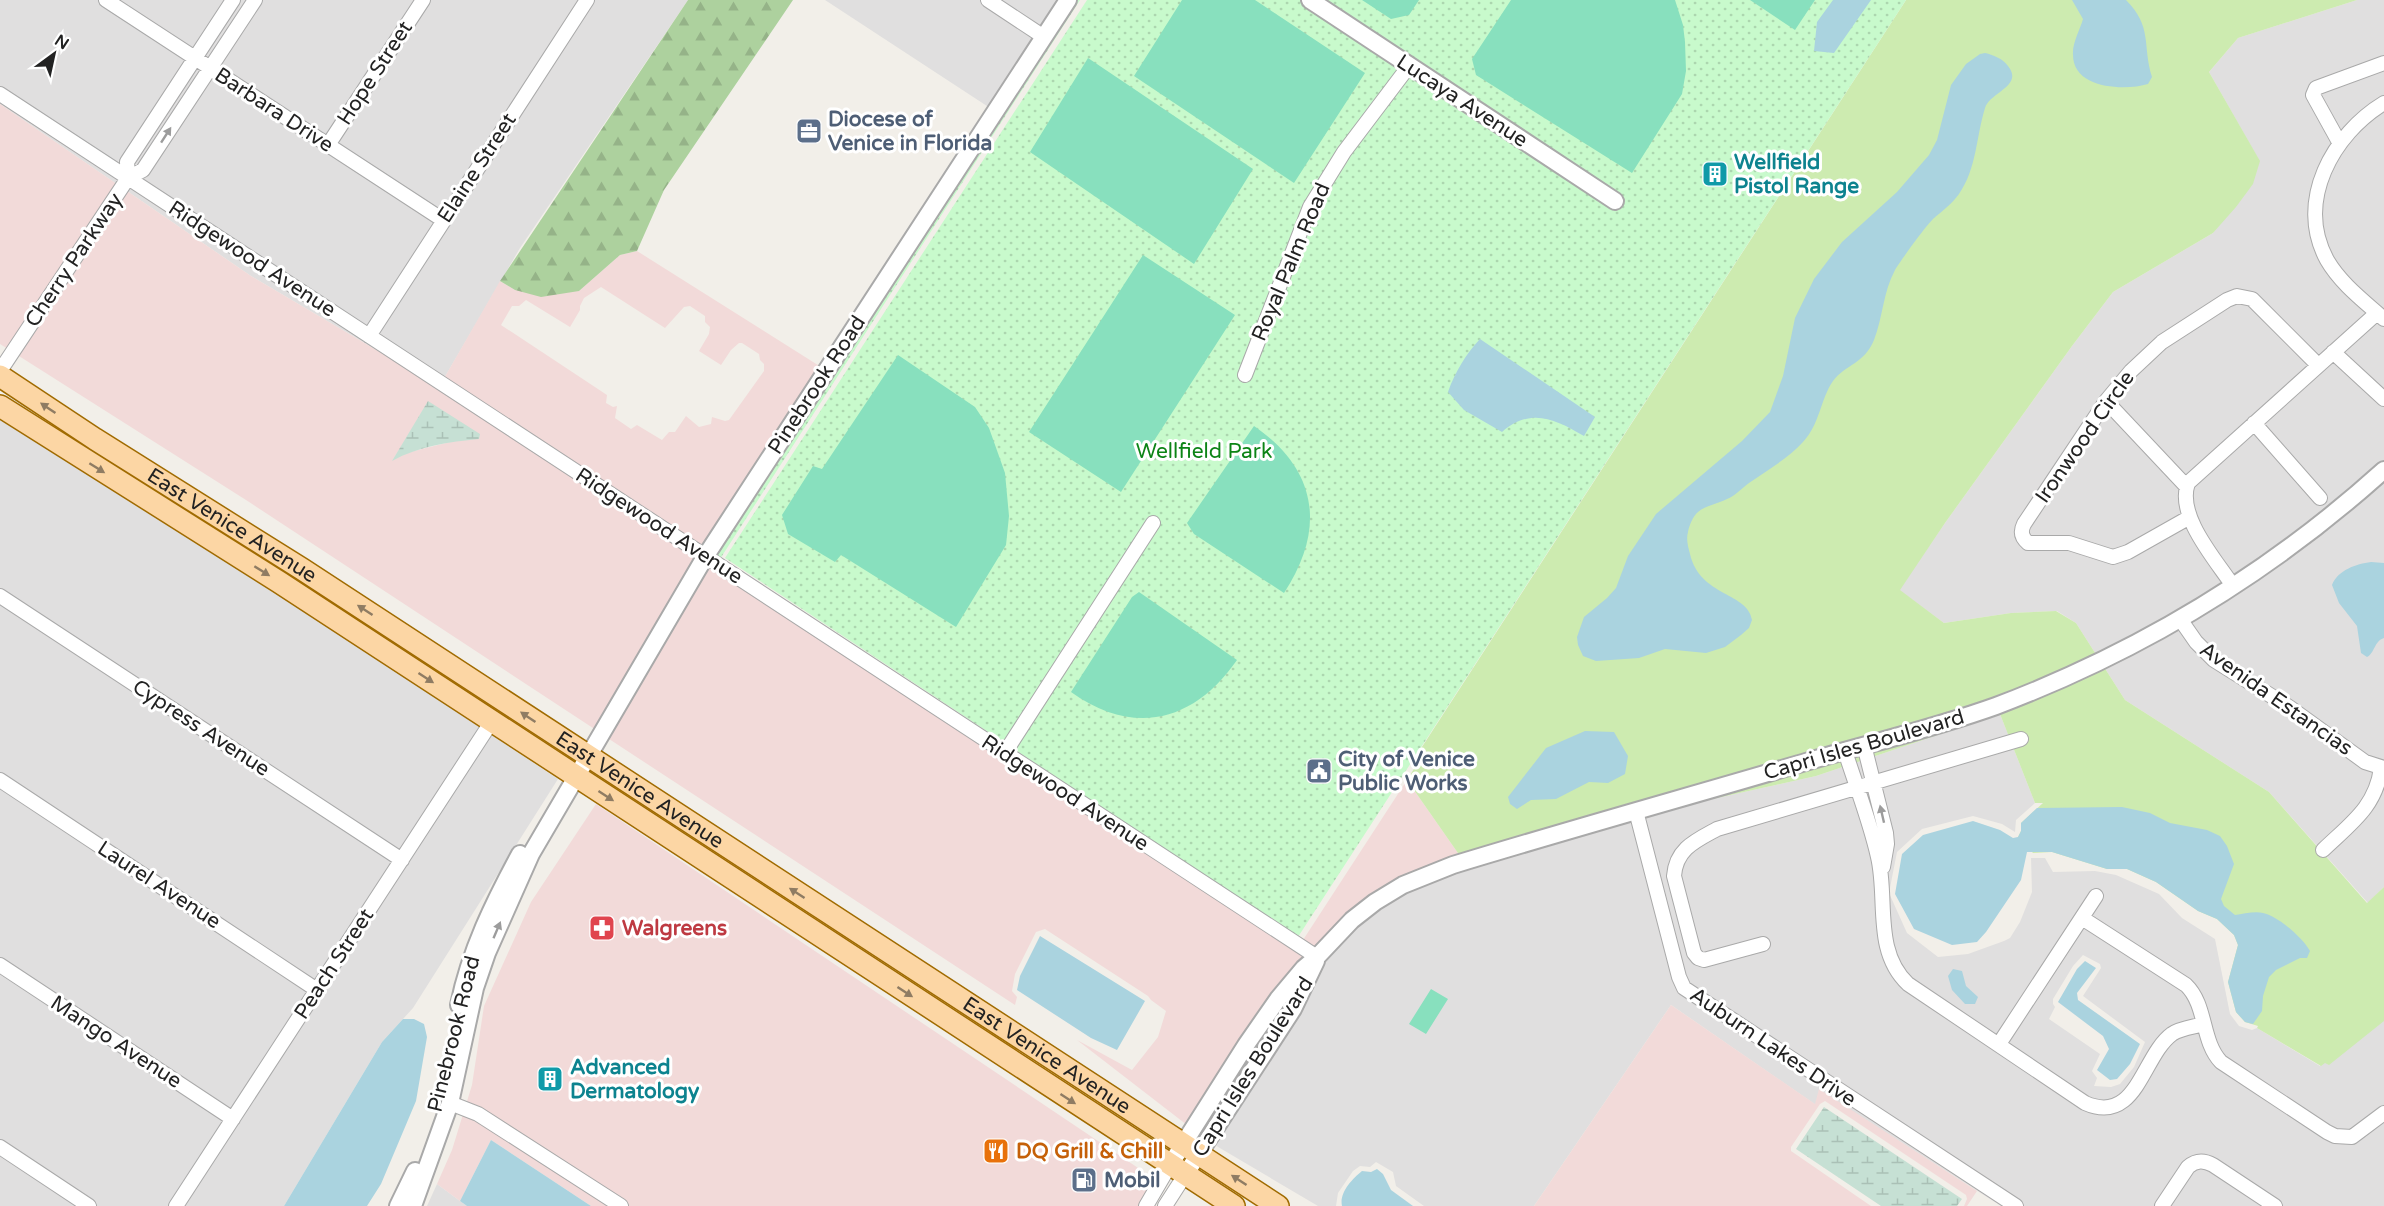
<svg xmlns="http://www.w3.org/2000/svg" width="2384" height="1206" font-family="'Varela Round',sans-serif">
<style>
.residential{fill:#e0dfdf;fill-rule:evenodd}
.commercial{fill:#f2dad9;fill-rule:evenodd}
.grass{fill:#cdebb0}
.forest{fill:url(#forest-firs)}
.wetland{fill:url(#wetland-marsh)}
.park{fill:url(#park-dots)}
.pitch{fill:#88e0be}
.water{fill:#aad3df}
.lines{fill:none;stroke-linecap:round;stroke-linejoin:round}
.minor-casing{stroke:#a9a9a9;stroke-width:16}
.tertiary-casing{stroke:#a9a9a9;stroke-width:20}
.primary-casing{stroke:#a06b00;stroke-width:24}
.minor{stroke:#fff;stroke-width:14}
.tertiary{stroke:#fff;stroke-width:16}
.primary{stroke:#fcd6a4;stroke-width:21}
.oneway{fill:#9c9c9c}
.oneway2{fill:#8f7c63}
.labels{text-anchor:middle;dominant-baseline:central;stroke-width:6;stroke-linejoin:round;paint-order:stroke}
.street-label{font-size:21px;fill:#222;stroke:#fff}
.service-label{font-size:21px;font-weight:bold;fill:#4e5e75;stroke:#fff;text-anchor:start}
.culture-label{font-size:21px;font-weight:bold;fill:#0d838f;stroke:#fff;text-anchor:start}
.park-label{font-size:21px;fill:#0c8416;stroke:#fff}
.health-label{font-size:21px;font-weight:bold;fill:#be3a42;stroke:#fff;text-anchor:start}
.food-label{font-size:21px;font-weight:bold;fill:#c56008;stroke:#fff;text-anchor:start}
</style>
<defs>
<pattern id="forest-firs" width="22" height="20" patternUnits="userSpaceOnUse" patternTransform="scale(1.5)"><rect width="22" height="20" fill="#add19e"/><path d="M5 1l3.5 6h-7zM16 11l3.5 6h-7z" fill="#95b388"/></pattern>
<pattern id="wetland-marsh" width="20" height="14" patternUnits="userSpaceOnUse" patternTransform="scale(1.5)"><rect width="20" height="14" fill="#c6e0d4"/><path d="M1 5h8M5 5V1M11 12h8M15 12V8" fill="none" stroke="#aac0b6"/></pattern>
<pattern id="park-dots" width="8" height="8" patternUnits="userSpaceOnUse" patternTransform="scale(1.5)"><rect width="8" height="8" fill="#c8facc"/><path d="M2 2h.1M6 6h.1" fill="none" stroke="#acd6af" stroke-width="1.8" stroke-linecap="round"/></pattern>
</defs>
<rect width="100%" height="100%" fill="#f2efe9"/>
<path class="residential" d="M0 0H688L520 248 439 387 251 276 0 104Z
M825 0H1061L990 108Z
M2357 0H2384V887L2368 903 2269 792 2125 700 2076 623 2057 611 2011 613 1944 623 1899 590 1945 523 2072 346 2113 292 2213 233 2259 160 2209 72 2238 38Z
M0 414 142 504 558 779 413 1008 382 1042 284 1206H0Z
M2000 714 2035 803 2016 820 2015 832 2002 824 1973 816 1922 829 1897 852 1889 893 1907 933 1938 957 1968 954 2004 941 2010 938 2020 922 2032 892 2031 858H2045L2053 872 2095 871 2116 875 2159 894 2182 918 2215 939 2230 1014 2239 1026 2252 1030 2257 1028 2320 1066 2384 1014V1206H2001L1819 1090 1816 1105 1671 1005 1534 1206H1424L1396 1186 1393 1172 1376 1162 1370 1167 1360 1166 1353 1171 1338 1193 1336 1206H1318L1213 1144 1322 961 1356 925 1384 903 1431 879 1663 810 1816 776ZM2083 955 2100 964 2101 968 2083 996 2145 1042 2134 1067 2120 1084 2111 1087 2094 1086 2097 1078 2092 1071 2100 1054 2049 1019 2055 1007 2053 1004V999L2073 966Z
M437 1184 460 1201 467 1206H427Z"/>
<path class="commercial" d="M0 104 251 276 439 387 500 281 515 290 579 291 620 255 637 251 821 367 596 730 246 500 0 344ZM601 287 665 328 684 307 690 306 705 316V322L710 327 709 334 699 351 721 365 731 350 739 343H742L759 354 760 360 764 364V371L729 420 725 421 712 417 711 424 699 427 686 416 675 432H669L662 440 637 425 631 429 615 418 617 406 613 407 606 403 607 395 501 325 512 306H519L526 300 570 327 580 310V306L584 298ZM428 402 450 442 406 453 393 460Z
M711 558 1303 940 1407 780 1460 856 1359 906 1187 1125 1077 1040 1132 1070 1158 1037 1166 1011 1151 1000 1148 996 1045 929 1036 932 1015 974 1012 991 1017 997 1015 1005 606 737Z
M596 804 1162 1184 1147 1206H591L491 1140 460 1201 437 1184 452 1150 472 1085 484 1006 531 902Z
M1671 1005 1815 1104 1819 1089 1977 1191 1967 1206H1964L1967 1199 1966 1195 1825 1101 1820 1104 1791 1147V1151L1871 1206H1534Z"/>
<path class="grass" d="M1906 0H2357L2238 38 2209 72 2260 161 2253 184 2236 207 2213 233 2113 292 2072 346 1945 523 1900 590 1944 623 2011 613 2056 611 2076 623 2125 700 2269 792 2367 903 2384 887V1021L2329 1065 2325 1063 2321 1066 2257 1028 2258 1026 2245 1022 2236 1012 2228 982 2238 945 2234 935 2217 919 2198 911 2156 882 2127 869H2107L2052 852 2033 853 2018 837 2021 831V823L2043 803H2035L2000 714 1816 776 1663 810 1961 711 1460 856 1407 780 1422 756 1420 750Z"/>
<path class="forest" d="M688 0H793L664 190 637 251 620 255 579 291 541 297 515 290 500 281Z"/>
<path class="wetland" d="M428 401 480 434 479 439C449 442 419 446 392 461Z
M1824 1107 1962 1199 1957 1206H1881L1796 1149Z"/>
<path class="park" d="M1078 0H1080L720 559 711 558 1007 105Z
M1087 0H1906L1298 937 725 558Z"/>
<path class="pitch" d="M1182 0H1255L1365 73 1294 183 1134 76Z
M1362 0H1419L1409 15 1391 19Z
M1511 0H1675L1683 25 1685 42 1686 71 1682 94 1632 173 1476 75 1472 59Z
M1750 0H1815L1795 30Z
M1088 58 1253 169 1194 264 1030 152Z
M1143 255 1235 315 1121 492 1029 432Z
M898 355 975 407 989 428 1005 473 1009 516 1006 545 956 627 841 555 835 562 788 534 782 515 813 466 822 469Z
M1254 426C1318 470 1326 529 1284 593L1194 534 1187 523Z
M1139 592 1237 660C1194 722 1134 737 1071 692L1132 597Z
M1431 989 1448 999 1426 1034 1409 1024Z"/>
<path class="water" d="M1833 0H1871L1834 53 1814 51 1817 22Z
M2072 0H2126C2153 27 2142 45 2152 77L2148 84C2125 91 2073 89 2073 55 2072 43 2080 30 2083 19Z
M1985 53C1994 55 2003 59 2008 66 2024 86 1990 92 1985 108 1976 137 1977 168 1959 194 1952 204 1942 211 1933 219 1925 227 1901 260 1895 270 1883 292 1883 317 1874 340 1864 364 1846 364 1833 381 1820 400 1820 424 1803 442 1787 459 1768 470 1749 483 1742 488 1735 496 1727 499 1718 504 1706 505 1698 512 1693 516 1689 526 1688 532 1686 539 1688 547 1690 554 1700 597 1748 592 1752 620L1749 628 1741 635 1725 647 1706 653 1665 649 1639 658 1596 661 1583 656 1578 645 1577 637 1584 617 1607 598 1616 588 1628 556 1656 514 1742 441 1770 412 1783 376 1795 318 1814 279 1842 242 1897 192 1929 155 1937 140 1951 85 1966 64 1980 54Z
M1480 339 1595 417 1584 436C1555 419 1531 407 1502 432L1464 410 1448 392C1455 372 1466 354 1480 339Z
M2371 562 2384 563V638C2374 641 2375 653 2367 657L2361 653 2357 626 2339 603 2332 585C2338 570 2356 564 2371 562Z
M1585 731 1614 732 1628 756 1625 774 1608 783 1589 782 1556 799 1531 800 1517 809 1510 804 1508 797 1546 748Z
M2122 807 2150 813 2170 823 2207 830 2220 836 2227 846 2234 864 2221 899 2224 906 2235 915C2243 914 2255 911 2263 913 2278 916 2303 938 2310 951L2307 958H2300L2276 970 2269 977 2263 996 2262 1011 2253 1024 2245 1022 2236 1012 2228 982 2238 945 2234 935 2217 919 2198 911 2156 882 2127 869H2107L2052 852H2027L2021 880 1986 932 1977 942 1952 945 1914 929 1895 894 1902 854 1923 835 1973 821 2000 830 2013 838 2018 837 2021 831V823L2037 808Z
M1040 936 1145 1001 1117 1050 1091 1038 1017 990 1020 976Z
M2085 961 2096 968 2077 993 2078 1000 2140 1044 2130 1064 2117 1079 2110 1080 2097 1070 2109 1049 2103 1036 2058 1002 2077 969Z
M1953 969 1962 971 1966 986 1978 997 1975 1004H1965L1952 990 1948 976Z
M403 1019H414L424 1024 427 1037 416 1101 381 1184 367 1206H284L382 1042Z
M491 1140 591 1206H467L460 1201Z
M1377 1169 1383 1174 1391 1190 1413 1206H1342C1339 1193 1352 1179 1362 1171L1371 1172Z"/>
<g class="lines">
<g class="minor-casing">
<path id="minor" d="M106 0 443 220
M988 0 1044 37
M0 94 1317 957
M2384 103C2333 134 2295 201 2327 260 2341 284 2364 301 2384 319
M2339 142 2313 95 2316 88 2384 63
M328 145 423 0
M128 178 127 162 233 0
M369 336 587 0
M2333 352 2384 399
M0 371 128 178 143 170 255 0
M1245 375 1310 207 1344 152 1409 66
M2106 401 2187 487
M2254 423 2320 498
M2190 517 2128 552 2113 557 2069 543H2028C2022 538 2020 532 2024 524L2106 401 2131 371 2162 342 2227 300 2237 296 2252 299 2318 365
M2233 586C2216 560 2176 516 2188 483L2377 313
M0 596 402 860
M2180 619 2196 642 2214 660 2289 707 2365 762 2384 768
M1864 745 1886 833 1887 844 1883 867
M1845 751C1856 786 1870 821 1878 857 1888 899 1873 951 1908 984L2085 1103C2137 1126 2142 1056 2172 1034 2181 1028 2194 1027 2204 1024
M1004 754 1153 523
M0 780 317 990
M1636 811 1679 977 1684 988 2016 1206
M2323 850C2350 824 2376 807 2381 768
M2082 918 2186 985C2207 1005 2201 1041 2221 1062L2327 1132 2335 1136 2352 1137 2384 1113
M1763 944 1704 960 1698 958 1694 953 1674 876C1676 849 1695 841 1717 829L2021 739
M0 965 233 1119
M1999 1044 2096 896
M450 1103 478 1114 621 1206
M0 1147 89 1206
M176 1206 492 721
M1146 1206 1170 1165
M1165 1206 1185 1175
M2162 1206 2188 1167C2196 1160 2204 1160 2213 1165L2275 1206"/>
</g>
<g class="tertiary-casing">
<path id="tertiary" d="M1310 0 1615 201
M459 1005C470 951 494 902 520 854
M1170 1165 1246 1045 1278 999 1304 968 1317 957 1352 920 1375 902 1403 885 1453 865C1571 829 1690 796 1809 761 1871 743 1935 728 1996 706 2139 652 2271 572 2384 470
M1185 1175 1293 1009 1316 961
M398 1206 415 1171
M413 1206 450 1103 475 988 487 953 531 854 705 557 1068 0"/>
</g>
<g class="primary-casing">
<g id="primary">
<path id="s1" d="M0 376 95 439 302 569 1278 1206"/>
<path d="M0 406 279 582 1234 1206"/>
</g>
</g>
<use href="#minor" class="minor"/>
<use href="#tertiary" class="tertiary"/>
<use href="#primary" class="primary"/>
</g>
<defs><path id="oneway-solid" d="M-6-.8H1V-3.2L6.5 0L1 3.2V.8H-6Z" transform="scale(1.5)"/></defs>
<g class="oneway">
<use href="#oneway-solid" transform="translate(166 135) rotate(-57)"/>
<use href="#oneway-solid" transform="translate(1882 814) rotate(-103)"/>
<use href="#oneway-solid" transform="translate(497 930) rotate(-67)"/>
</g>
<g class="oneway2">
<use href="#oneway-solid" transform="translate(48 408) rotate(-146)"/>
<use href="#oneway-solid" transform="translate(97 468) rotate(32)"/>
<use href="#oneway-solid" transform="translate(262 571) rotate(32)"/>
<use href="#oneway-solid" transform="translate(365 610) rotate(-147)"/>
<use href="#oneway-solid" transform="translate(426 678) rotate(33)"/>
<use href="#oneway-solid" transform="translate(528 717) rotate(-146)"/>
<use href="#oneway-solid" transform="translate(606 796) rotate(33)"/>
<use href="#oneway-solid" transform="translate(797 893) rotate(-147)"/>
<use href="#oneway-solid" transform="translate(905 992) rotate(33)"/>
<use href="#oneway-solid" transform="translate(1068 1099) rotate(33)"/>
<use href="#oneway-solid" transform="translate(1239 1180) rotate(-147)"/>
</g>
<defs>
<g id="office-square" transform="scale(1.35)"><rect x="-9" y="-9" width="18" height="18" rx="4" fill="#5c6f8a" stroke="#fff"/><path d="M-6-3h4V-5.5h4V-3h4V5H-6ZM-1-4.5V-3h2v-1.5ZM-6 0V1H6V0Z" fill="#fff"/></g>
<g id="building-square" transform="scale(1.35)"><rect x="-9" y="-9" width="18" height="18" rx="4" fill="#0f9aa8" stroke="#fff"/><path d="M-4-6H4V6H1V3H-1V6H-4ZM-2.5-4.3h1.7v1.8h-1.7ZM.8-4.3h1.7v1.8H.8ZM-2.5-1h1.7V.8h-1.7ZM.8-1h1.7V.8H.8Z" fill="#fff"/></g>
<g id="civic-square" transform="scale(1.35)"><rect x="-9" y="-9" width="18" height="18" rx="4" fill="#5c6f8a" stroke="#fff"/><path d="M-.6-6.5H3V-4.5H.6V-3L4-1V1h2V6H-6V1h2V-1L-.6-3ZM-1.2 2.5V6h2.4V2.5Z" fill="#fff"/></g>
<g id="pharmacy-square" transform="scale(1.35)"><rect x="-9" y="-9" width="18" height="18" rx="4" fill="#e0444e" stroke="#fff"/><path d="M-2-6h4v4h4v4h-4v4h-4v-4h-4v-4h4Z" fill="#fff"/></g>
<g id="restaurant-square" transform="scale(1.35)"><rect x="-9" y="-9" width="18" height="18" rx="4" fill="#e8710a" stroke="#fff"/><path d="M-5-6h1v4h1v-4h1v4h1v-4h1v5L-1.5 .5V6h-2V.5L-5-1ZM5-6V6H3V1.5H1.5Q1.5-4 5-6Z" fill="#fff"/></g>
<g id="fuel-square" transform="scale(1.35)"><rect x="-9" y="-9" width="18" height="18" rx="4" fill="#5c6f8a" stroke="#fff"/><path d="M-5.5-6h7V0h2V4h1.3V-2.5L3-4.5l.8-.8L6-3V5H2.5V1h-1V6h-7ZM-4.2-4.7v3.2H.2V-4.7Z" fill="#fff"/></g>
</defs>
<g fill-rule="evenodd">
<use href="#office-square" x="809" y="131"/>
<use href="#building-square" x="1715" y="174"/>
<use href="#civic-square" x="1319" y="771"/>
<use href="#pharmacy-square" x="602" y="928"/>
<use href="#building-square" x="550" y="1079"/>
<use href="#restaurant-square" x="996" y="1151"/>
<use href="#fuel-square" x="1084" y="1180"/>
</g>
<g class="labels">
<g class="street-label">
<text transform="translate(375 73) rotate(-57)">Hope Street</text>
<text transform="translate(1462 101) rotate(33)">Lucaya Avenue</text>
<text transform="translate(274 110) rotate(33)">Barbara Drive</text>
<text transform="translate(477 168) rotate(-57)">Elaine Street</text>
<text transform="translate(252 259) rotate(33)">Ridgewood Avenue</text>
<text transform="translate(74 260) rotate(-56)">Cherry Parkway</text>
<text transform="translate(1291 262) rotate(-67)">Royal Palm Road</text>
<text transform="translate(817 385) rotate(-57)">Pinebrook Road</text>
<text transform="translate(2085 437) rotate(-55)">Ironwood Circle</text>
<text stroke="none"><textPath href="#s1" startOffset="276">East Venice Avenue</textPath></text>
<text transform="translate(659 526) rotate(33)">Ridgewood Avenue</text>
<text transform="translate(2276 699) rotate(35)">Avenida Estancias</text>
<text transform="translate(201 728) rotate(33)">Cypress Avenue</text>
<text transform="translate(1864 745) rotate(-16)">Capri Isles Boulevard</text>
<text stroke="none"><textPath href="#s1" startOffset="762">East Venice Avenue</textPath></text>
<text transform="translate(1065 793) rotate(33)">Ridgewood Avenue</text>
<text transform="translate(159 885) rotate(33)">Laurel Avenue</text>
<text transform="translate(334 964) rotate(-57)">Peach Street</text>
<text transform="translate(454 1034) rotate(-76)">Pinebrook Road</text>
<text transform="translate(116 1042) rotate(33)">Mango Avenue</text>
<text transform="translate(1773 1047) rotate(34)">Auburn Lakes Drive</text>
<text stroke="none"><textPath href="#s1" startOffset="1248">East Venice Avenue</textPath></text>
<text transform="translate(1253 1067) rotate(-58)">Capri Isles Boulevard</text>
</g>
<g class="service-label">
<text x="828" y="119">Diocese of<tspan x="828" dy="24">Venice in Florida</tspan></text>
<text x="1338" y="759">City of Venice<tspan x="1338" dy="24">Public Works</tspan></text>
<text x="1104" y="1180">Mobil</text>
</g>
<g class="culture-label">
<text x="1734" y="162">Wellfield<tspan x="1734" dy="24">Pistol Range</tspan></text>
<text x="570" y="1067">Advanced<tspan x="570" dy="24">Dermatology</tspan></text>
</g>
<g class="park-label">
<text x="1204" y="451">Wellfield Park</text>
</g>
<g class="health-label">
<text x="622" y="928">Walgreens</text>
</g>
<g class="food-label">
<text x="1016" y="1151">DQ Grill &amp; Chill</text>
</g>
</g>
<g transform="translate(54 54) rotate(33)" stroke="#ffffff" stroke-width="4.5" paint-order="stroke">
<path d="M0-4.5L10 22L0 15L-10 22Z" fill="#222222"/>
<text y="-9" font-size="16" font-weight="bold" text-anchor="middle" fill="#222222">N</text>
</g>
</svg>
